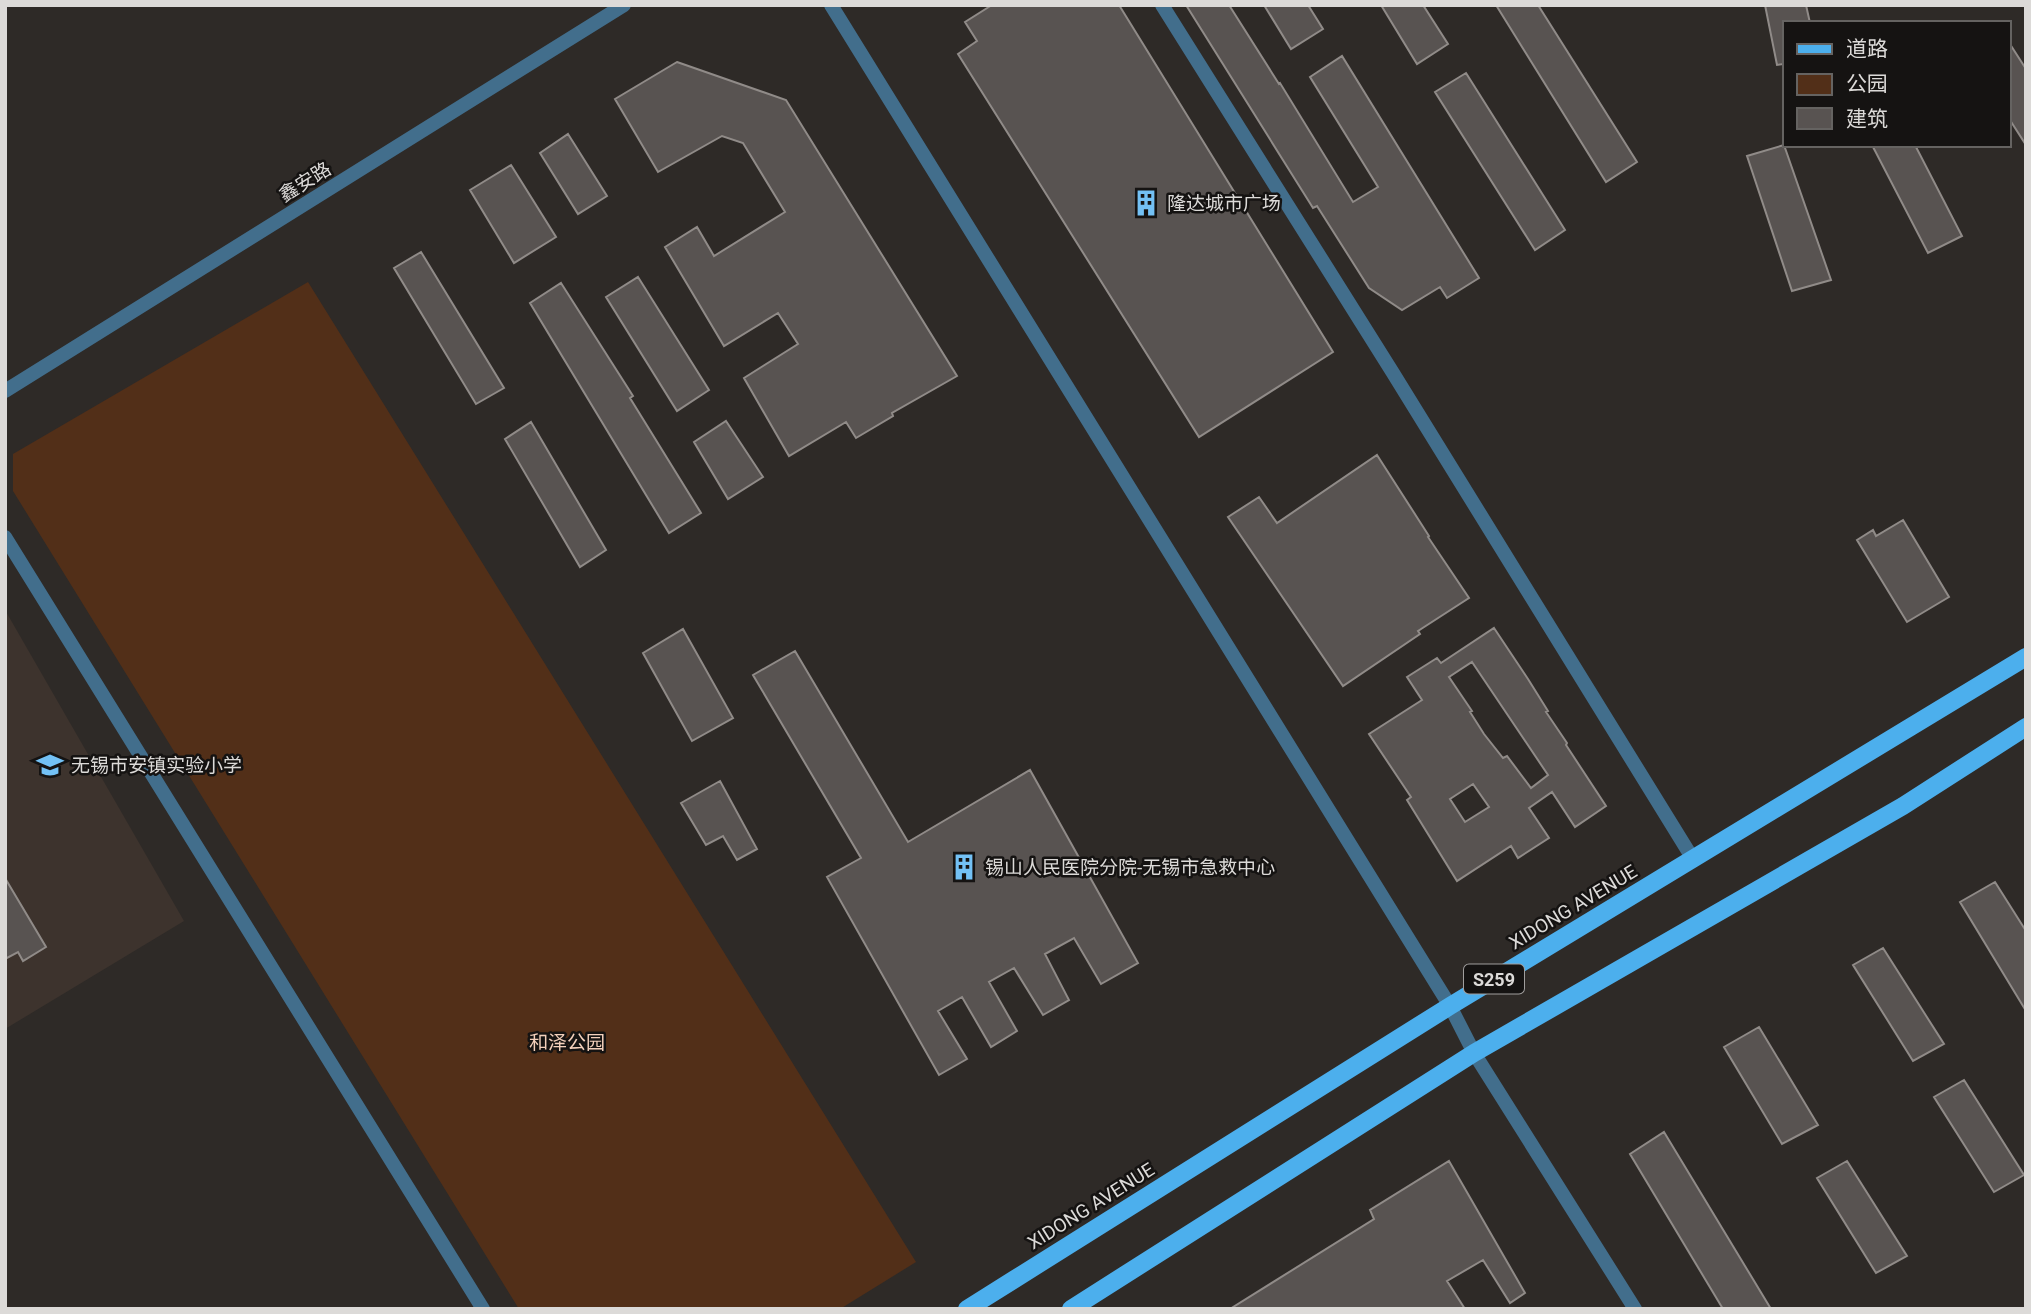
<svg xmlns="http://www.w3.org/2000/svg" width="2031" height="1314" font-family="Roboto,'Noto Sans SC',sans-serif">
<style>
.built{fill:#3d332d}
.green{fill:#522f18}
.building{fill:#585351;stroke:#908b88;stroke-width:2;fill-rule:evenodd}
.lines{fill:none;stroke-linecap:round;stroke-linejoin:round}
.minor{stroke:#426e8c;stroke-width:14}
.tertiary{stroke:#426e8c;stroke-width:14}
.primary{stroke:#4cafed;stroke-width:18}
.labels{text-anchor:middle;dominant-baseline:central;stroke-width:5;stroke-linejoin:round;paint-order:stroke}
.shield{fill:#151312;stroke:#a09e9d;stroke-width:2}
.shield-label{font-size:18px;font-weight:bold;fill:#dcdad8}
.street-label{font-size:19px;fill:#dcdad8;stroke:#151312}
.poi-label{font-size:19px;fill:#dcdad8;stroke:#151312;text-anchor:start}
.park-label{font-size:19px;fill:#f3d0bb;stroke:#151312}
</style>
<rect width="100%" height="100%" fill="#2e2a27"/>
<path class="built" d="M5 610 184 921 5 1029Z"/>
<path class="green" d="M308 282 916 1262 840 1309H519L13 491V454Z"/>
<path class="building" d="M992 5H1119L1333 352 1199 437 958 54 977 41 965 22Z
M1186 5H1229L1279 84 1280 83 1353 202 1378 187 1310 77 1342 56 1479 278 1447 298 1440 287 1402 310 1369 288 1317 206 1313 208Z
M1264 5H1308L1323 29 1291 49Z
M1381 5H1423L1448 44 1417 64Z
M1496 5H1538L1637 162 1606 182Z
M1765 5H1806L1810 23H1784V64L1777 65Z
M2008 41 2026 69V145L2008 117Z
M677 62 786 100 957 376 892 413 893 416 856 438 846 422 789 456 744 378 798 344 778 313 724 346 665 247 697 227 714 256 785 212 743 143 722 136 658 172 615 99Z
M1466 73 1565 230 1535 250 1435 92Z
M568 134 607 196 578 214 540 153Z
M1784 145 1831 280 1792 291 1747 156Z
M1872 145H1915L1962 236 1928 253Z
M511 165 556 237 514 263 470 190Z
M421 252 504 388 476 404 394 268Z
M638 277 709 390 677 411 606 297Z
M561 283 633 396 630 398 701 513 669 533 530 303Z
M726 421 763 477 728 499 694 442Z
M531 422 606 550 580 567 505 439Z
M1377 455 1429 536 1428 537 1469 598 1418 631 1420 634 1343 686 1228 517 1259 497 1277 523Z
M1903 520 1949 597 1907 622 1857 540 1873 530 1876 536Z
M1494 628 1528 679 1548 711 1546 712 1567 743 1566 745 1606 806 1575 827 1552 792 1529 808 1549 838 1518 858 1511 846 1457 881 1407 800 1411 797 1369 734 1422 700 1407 677 1437 658 1441 663ZM1472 662 1548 775 1531 788 1507 756 1503 758 1484 734 1470 712 1472 711 1449 677ZM1473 784 1489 807 1465 822 1450 799Z
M683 629 733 718 692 741 643 653Z
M795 651 908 842 1030 770 1138 963 1101 984 1074 938 1045 954 1069 1000 1043 1015 1014 968 989 982 1017 1031 991 1047 962 997 938 1011 967 1059 939 1075 827 877 861 858 753 675Z
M720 781 757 849 737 860 723 836 706 845 681 803Z
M5 878 46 947 23 961 18 952 5 959Z
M1995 882 2026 931V1011L1960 902Z
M1883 948 1944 1044 1913 1061 1853 965Z
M1759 1027 1818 1125 1782 1144 1724 1047Z
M1964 1080 2024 1175 1994 1192 1934 1097Z
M1664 1132 1771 1309H1723L1630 1154Z
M1449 1161 1525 1293 1510 1303 1483 1260 1447 1281 1465 1309H1230L1374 1219 1370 1210Z
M1847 1161 1907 1256 1876 1273 1817 1178Z"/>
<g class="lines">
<path class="minor" d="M1162 5 1393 373 1693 859
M1474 1053 1635 1309"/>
<path class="tertiary" d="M831 5 1450 1006 1474 1053
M5 391 624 5
M5 537 483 1309"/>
<path class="primary" d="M967 1309 1450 1006 2026 657
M1071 1309 1474 1053 1903 806 2026 727"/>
</g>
<defs>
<g id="building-bare" transform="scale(2.1)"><path d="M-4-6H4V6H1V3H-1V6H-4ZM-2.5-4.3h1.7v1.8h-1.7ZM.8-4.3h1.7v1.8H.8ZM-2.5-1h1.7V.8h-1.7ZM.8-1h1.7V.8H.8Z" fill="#73c1f5" stroke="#151312" stroke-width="2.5" paint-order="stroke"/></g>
<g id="school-bare" transform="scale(2.1)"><path d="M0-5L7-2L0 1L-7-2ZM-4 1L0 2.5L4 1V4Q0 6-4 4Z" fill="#73c1f5" stroke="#151312" stroke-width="2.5" paint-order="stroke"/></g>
</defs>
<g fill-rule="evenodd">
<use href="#building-bare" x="1146" y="203"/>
<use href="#school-bare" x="50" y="765"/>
<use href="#building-bare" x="964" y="867"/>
</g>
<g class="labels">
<rect class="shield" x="1464" y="964.5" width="60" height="29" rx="5"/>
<g class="shield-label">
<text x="1494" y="979">S259</text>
</g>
<g class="street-label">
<text transform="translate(305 182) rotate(-32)">鑫安路</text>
<text transform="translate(1573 907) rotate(-31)">XIDONG AVENUE</text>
<text transform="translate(1091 1206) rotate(-32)">XIDONG AVENUE</text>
</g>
<g class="poi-label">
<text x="1167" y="203">隆达城市广场</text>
<text x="71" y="765">无锡市安镇实验小学</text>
<text x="985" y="867">锡山人民医院分院-无锡市急救中心</text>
</g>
<g class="park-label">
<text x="567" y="1042">和泽公园</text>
</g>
</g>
<rect width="2031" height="1314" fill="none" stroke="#dcdad8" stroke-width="14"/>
<rect x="1783" y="21" width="228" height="126" fill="#151312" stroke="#656361" stroke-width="2"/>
<rect x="1797" y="44" width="35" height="10" fill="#4cafed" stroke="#656361" stroke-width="2"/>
<text x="1846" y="56" font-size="21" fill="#dcdad8">道路</text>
<rect x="1797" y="74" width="35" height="21" fill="#522f18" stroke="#656361" stroke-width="2"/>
<text x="1846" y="91" font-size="21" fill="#dcdad8">公园</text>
<rect x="1797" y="108" width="35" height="21" fill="#585351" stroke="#656361" stroke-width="2"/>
<text x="1846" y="126" font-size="21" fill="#dcdad8">建筑</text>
</svg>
